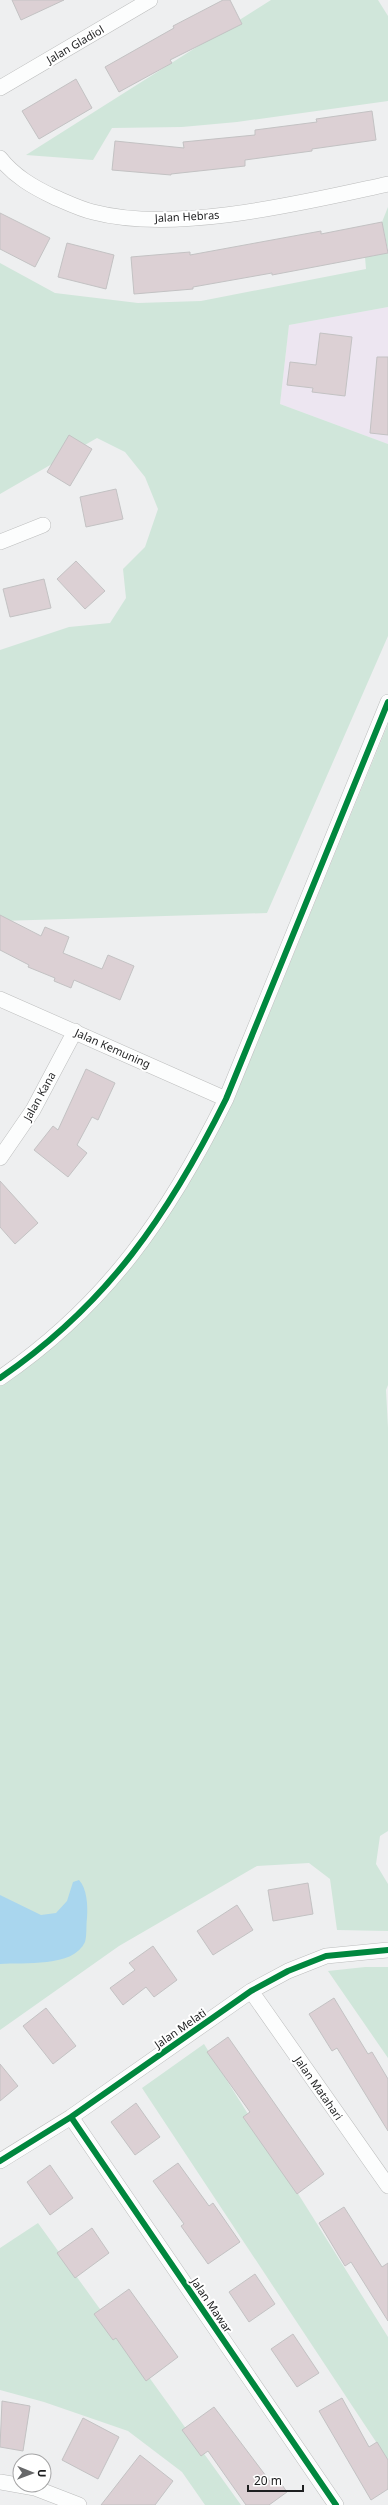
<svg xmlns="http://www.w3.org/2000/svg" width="388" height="2505" font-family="'Noto Sans',sans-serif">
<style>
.education{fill:#ede6f1}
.green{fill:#d0e6da}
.water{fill:#a9d6ee}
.building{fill:#dcd0d4;stroke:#c3c2c3}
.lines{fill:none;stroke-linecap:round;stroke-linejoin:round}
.minor-casing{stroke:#bcbdbd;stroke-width:16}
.minor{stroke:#fcfdfd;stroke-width:15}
.cycleway-casing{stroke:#fff;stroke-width:8}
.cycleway{stroke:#00873e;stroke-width:6}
.labels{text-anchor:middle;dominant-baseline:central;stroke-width:4;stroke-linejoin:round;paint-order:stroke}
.street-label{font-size:11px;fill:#1e1f20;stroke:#fff}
</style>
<rect width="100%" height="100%" fill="#eeeff0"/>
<path class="education" d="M388 307V444L280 404 289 325Z"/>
<path class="green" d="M271 0H378L388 16V101L237 122 182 127 112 128 93 160 26 155Z
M388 207V250L382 222Z
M388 253V307L289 325 280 404 388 444V636L267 913 0 921V650L69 627 110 623 126 598 123 569 145 547 158 509 145 477 125 452 97 438 0 494V263L55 293 138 303 201 301 366 269 365 257Z
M388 724V1385L386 1390 388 1428V1831L380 1836 376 1864 388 1884V1931L337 1930 330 1879 309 1863 257 1866 119 1946 0 2030V1376L81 1318 169 1214 205 1156 233 1102Z
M365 1967H388V2058L328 1971Z
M204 2044 388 2337V2460L142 2088Z
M38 2223 241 2505H205L182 2472 128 2431 44 2402 0 2390V2248Z"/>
<path class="water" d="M79 1880C87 1888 88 1906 87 1918 86 1925 87 1936 85 1942 73 1968 24 1962 0 1964V1895L41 1915 56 1913 67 1901 73 1882Z"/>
<path class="building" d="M12 0H64L21 20Z
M223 0H230L242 24 170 60 172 63 119 92 105 67 174 28 173 26Z
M76 79 92 108 39 139 22 111Z
M372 111 376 140 312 149V151L245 160V166L171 174V175L112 170 115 141 184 148 183 142 255 135V130L317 122 316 119Z
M0 213 50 238 35 267 0 249Z
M382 222 388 253 272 275V273L193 287V289L134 294 131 257 190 252V255L321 231V234Z
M67 243 114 255 106 289 58 277Z
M320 333 352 337 345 396 312 392 313 388 287 385 290 362 316 365Z
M377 357H388V435L370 433Z
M69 435 92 449 70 486 47 472Z
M116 489 123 519 86 527 80 497Z
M76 561 105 591 85 609 57 579Z
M44 579 51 608 10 617 3 589Z
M0 915 41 936 45 927 69 937 63 953 102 969 108 955 134 966 120 1000 74 980 71 988 54 981 55 978 28 967 29 965 0 950Z
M86 1069 115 1083 98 1120 92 1117 77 1145 87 1153 68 1177 34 1150 53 1126 58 1130Z
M0 1181 38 1223 15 1244 0 1227Z
M308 1883 313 1914 273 1921 268 1890Z
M237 1905 253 1930 213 1955 197 1931Z
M153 1946 177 1980 154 1997 146 1987 123 2005 110 1988 135 1970 129 1963Z
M334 1998 368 2054 372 2052 388 2079V2131L337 2048 332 2051 309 2014Z
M46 2008 76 2046 53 2064 23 2026Z
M228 2037 324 2174 297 2194 243 2117 250 2112 207 2052Z
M0 2064 18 2086 0 2101Z
M136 2103 160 2137 135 2155 111 2122Z
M178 2163 209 2206 213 2203 240 2242 208 2264 181 2226 184 2224 153 2181Z
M50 2165 73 2198 50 2215 27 2182Z
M344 2207 382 2267 388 2263V2321L351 2262 345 2266 319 2223Z
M92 2228 109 2253 75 2278 57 2253Z
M255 2274 275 2304 249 2322 229 2292Z
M129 2289 178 2357 146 2381 116 2338 113 2340 94 2314Z
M293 2334 319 2373 297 2387 271 2349Z
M342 2398 369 2447 377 2442 388 2460V2489L371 2500 319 2411Z
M2 2401 30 2406 23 2451 0 2447Z
M214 2407 272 2484 278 2479 287 2492 269 2505H246L208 2451 201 2456 182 2430Z
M83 2418 119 2437 98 2479 62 2460Z
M140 2455 173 2481 155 2505H101Z"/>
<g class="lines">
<g class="minor-casing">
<path id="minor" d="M0 88 150 0
M0 158C14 176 33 187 54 197 66 202 80 209 93 212 176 234 305 202 388 184
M0 542 43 525
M0 999 226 1099
M0 1158 33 1110 75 1031
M0 1378C108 1304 169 1214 226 1099L388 702
M251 1991 388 2186
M71 2117 336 2505
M0 2161 71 2117 251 1991 288 1971 326 1956 388 1950
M0 2482 35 2488 79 2505"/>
</g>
<use href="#minor" class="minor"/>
<g class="cycleway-casing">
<path id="cycleway" d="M0 1378C108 1304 169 1214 226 1099L388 702
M71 2117 336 2505
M0 2161 71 2117 251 1991 288 1971 326 1956 388 1950"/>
</g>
<use href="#cycleway" class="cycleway"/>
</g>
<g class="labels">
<g class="street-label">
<text transform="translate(75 44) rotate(-30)">Jalan Gladiol</text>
<text transform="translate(187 216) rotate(-3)">Jalan Hebras</text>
<text transform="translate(113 1048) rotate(24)">Jalan Kemuning</text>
<text transform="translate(39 1096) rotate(-61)">Jalan Kana</text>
<text transform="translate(180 2028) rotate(-35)">Jalan Melati</text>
<text transform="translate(319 2088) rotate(55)">Jalan Matahari</text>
<text transform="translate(212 2305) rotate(56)">Jalan Mawar</text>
</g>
</g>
<g transform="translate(32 2473) rotate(91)"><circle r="19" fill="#ffffff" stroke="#a5a5a6"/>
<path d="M0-3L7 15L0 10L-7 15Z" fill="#676869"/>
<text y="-6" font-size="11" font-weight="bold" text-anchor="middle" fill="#1e1f20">U</text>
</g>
<path d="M248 2485v6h55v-6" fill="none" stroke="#1e1f20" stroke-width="2"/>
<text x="254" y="2485" font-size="12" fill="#1e1f20" stroke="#ffffff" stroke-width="3" paint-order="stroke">20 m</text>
</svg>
